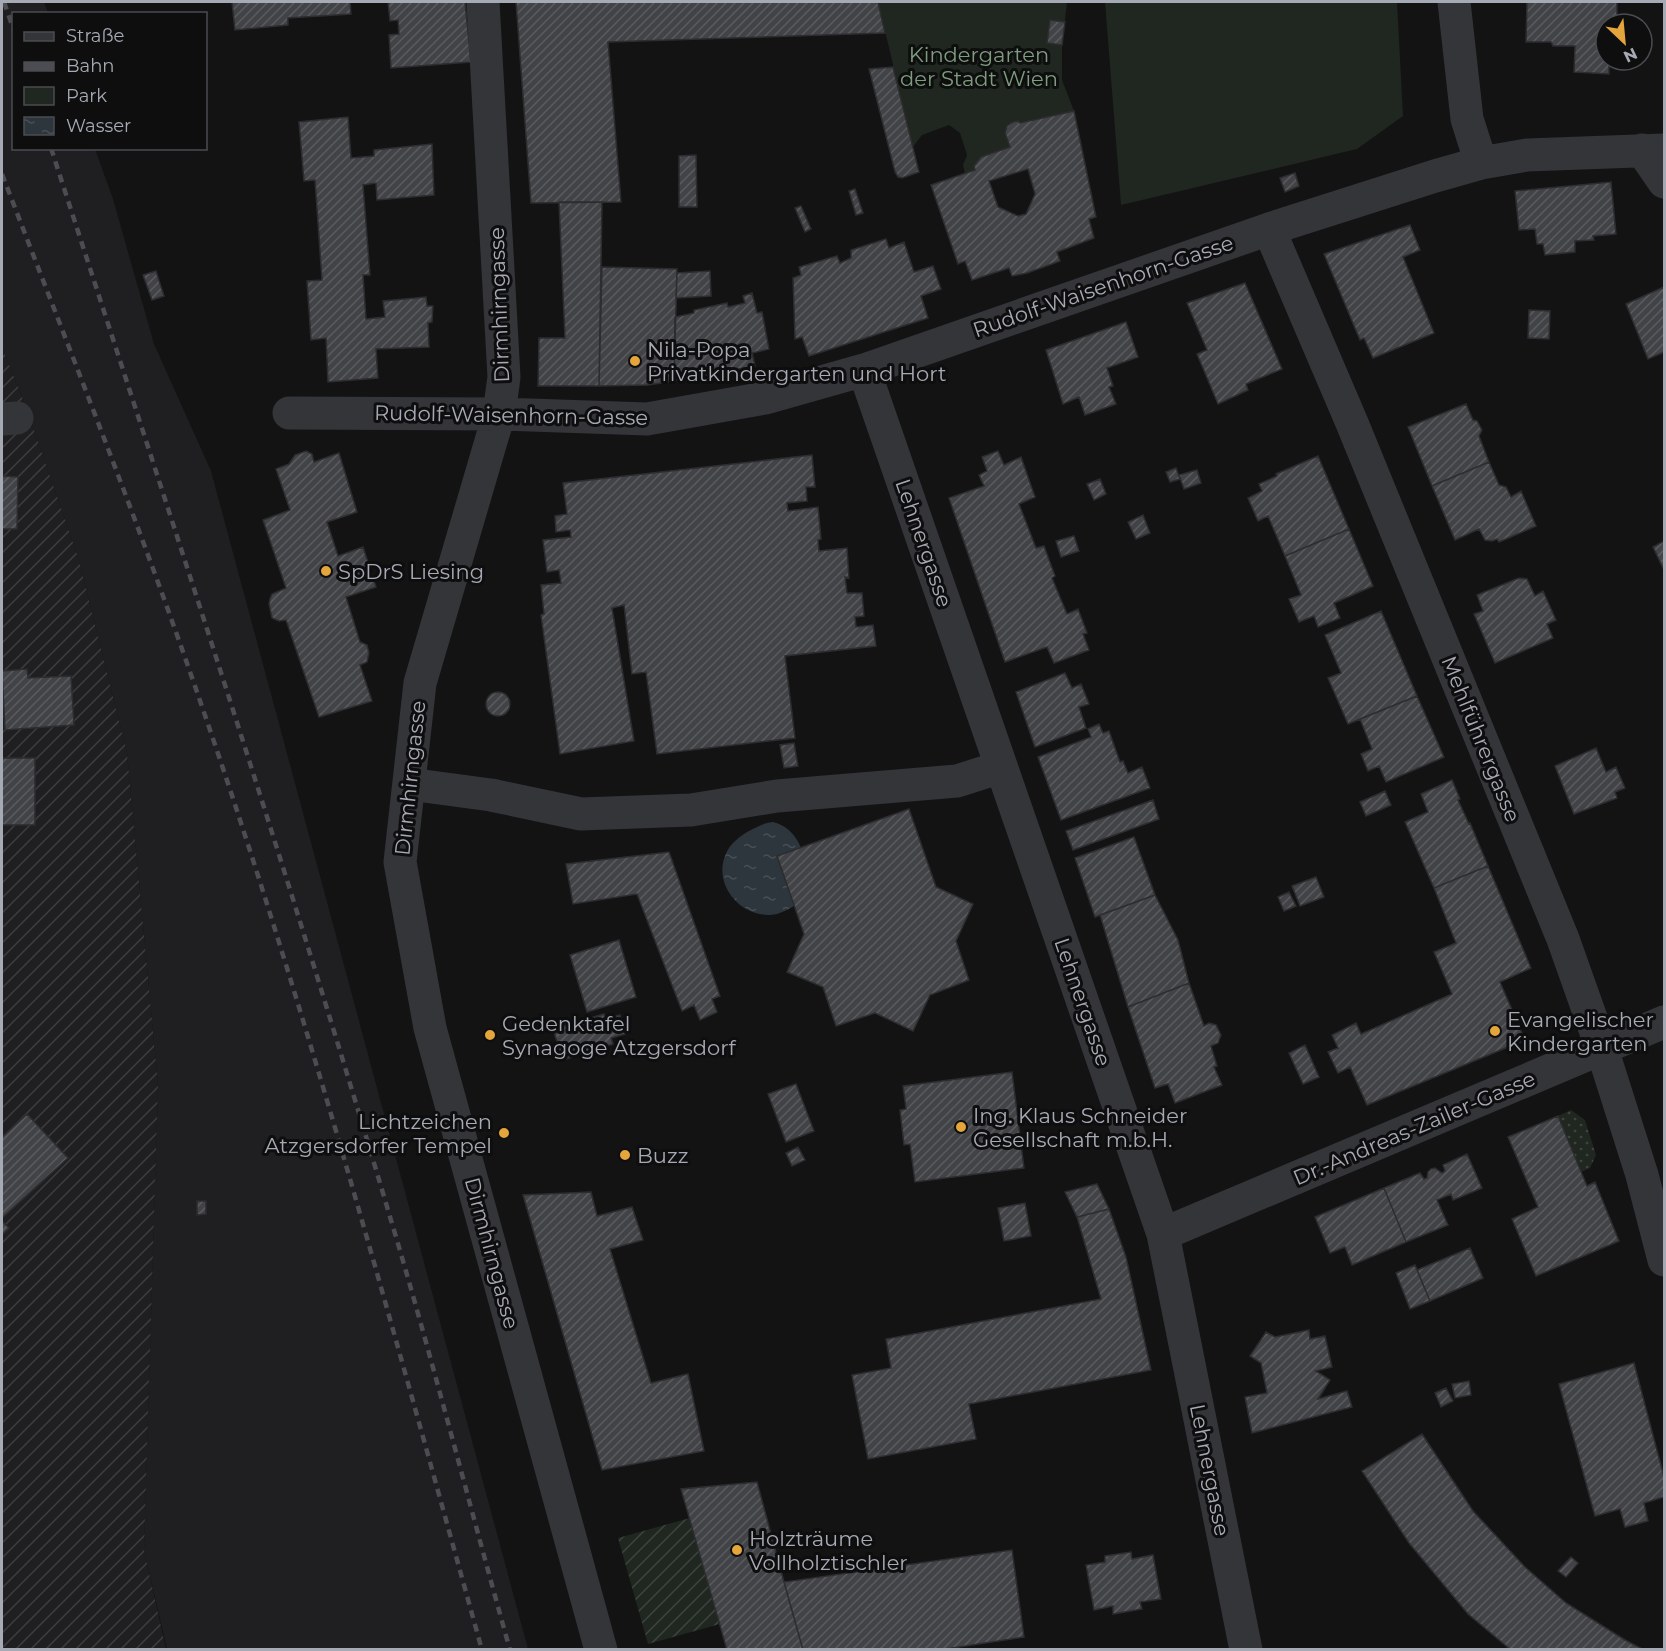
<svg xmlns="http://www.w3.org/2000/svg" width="1666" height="1651" font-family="Montserrat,sans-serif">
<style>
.built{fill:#1f1f21}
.industrial{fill:url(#industrial-furrows)}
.grass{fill:url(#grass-dots)}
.park{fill:#1f2720}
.garden{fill:url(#garden-furrows)}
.water{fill:url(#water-ripples)}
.building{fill:url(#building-hatch);stroke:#2d2d30;stroke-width:1.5;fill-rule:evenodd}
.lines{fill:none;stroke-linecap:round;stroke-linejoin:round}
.minor{stroke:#343539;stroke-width:33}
.rail{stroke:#4b4d52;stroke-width:4.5;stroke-dasharray:8 6;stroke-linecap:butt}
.poi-dot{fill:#e3a53c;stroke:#0e0e0f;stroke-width:2}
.labels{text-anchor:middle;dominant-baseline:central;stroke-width:6;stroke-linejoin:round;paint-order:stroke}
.park-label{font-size:21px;fill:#7e9d7f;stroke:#0e0e0f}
.street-label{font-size:21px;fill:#a6aab4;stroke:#0e0e0f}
.poi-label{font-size:21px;fill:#a6aab4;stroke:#0e0e0f;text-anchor:start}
</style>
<defs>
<pattern id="industrial-furrows" width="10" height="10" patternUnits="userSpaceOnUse" patternTransform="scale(1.5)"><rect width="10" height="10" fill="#1f1f21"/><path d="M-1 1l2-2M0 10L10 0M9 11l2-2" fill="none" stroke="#3d3d3f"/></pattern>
<pattern id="grass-dots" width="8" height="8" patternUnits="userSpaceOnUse" patternTransform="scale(1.5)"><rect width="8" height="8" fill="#1f2720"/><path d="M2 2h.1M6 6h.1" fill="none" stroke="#3d443e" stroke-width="1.8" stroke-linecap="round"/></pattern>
<pattern id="garden-furrows" width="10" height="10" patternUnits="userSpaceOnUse" patternTransform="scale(1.5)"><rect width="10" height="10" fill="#1f2720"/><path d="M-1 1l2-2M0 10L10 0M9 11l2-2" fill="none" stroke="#3d443e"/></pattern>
<pattern id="water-ripples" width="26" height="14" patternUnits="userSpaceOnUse" patternTransform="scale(1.5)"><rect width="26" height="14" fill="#2d363c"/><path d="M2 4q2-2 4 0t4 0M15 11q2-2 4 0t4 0" fill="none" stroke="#485056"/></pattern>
<pattern id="building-hatch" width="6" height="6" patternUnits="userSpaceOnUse" patternTransform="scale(1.5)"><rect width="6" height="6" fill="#424347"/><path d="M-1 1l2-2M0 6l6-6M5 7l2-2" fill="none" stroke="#5a5b5f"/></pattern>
</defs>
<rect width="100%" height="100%" fill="#131314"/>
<path class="built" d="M2 2H44L48 13 14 14V148L95 149 113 199 154 344 211 471 528 1649H167L144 1550 158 1085 127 753 78 557 26 407 2 347Z"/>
<path class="industrial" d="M2 347 26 407 78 557 127 753 158 1085 144 1550 166 1649H2Z"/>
<path class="grass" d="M1571 1110 1585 1120 1596 1155 1590 1168 1581 1172 1558 1116Z"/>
<path class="park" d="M878 2H1067L1062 45V80L1074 111 1020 123 1018 121C1002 124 1006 135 1010 147L981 157 974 166 975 170 965 174 963 165 967 155 960 133 949 125 922 135 913 147Z
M1105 2H1397L1403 116 1357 149 1121 205Z"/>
<path class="garden" d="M690 1518 720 1624 648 1644 618 1538Z"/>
<path class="water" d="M773 822C786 825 796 835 801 848L777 857 794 906C789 909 783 912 777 914 744 921 713 887 725 856 729 844 741 835 751 830 759 826 764 823 773 822Z"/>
<path class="building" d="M232 2H350L351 14 288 18V25L235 30Z
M388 2H465L471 62 391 68 389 35 399 34 398 20 390 21Z
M516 2H878L885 33 608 42 621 202 531 203Z
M1527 2H1617V24H1606V60H1609V74L1574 72 1575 46H1553L1551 42H1526Z
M1050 20 1065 22 1062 45 1047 43Z
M893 67 919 172 902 178 898 177 895 172 869 69Z
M1074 111 1096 217 1089 219 1094 238 1057 252 1060 261 1027 273 1012 276 1009 268 972 280 965 261 958 264 931 185 975 170 974 166 981 157 1010 147 1005 133 1007 126 1013 122 1018 121 1020 123ZM1028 169 1035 194 1026 214 1018 216 998 207 989 181Z
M348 117 351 158 374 156V150L432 144 434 195 377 200 376 183 363 185 370 275H363L366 319 385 317 383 301 426 297 427 306H433L432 322 428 323 429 347 376 349 378 378 328 382 326 338 311 340 307 281 322 280 315 180 304 181 299 122Z
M696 155 697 207H679V156Z
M1295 173 1299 186 1285 192 1280 178Z
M1611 182 1616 234 1593 236 1594 240 1575 241V252L1545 255 1543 244H1537L1535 229 1519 230 1515 191Z
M855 189 863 213 856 215 849 191Z
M559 202H602L599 386H538L539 338H565Z
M801 206 811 229 805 232 795 208Z
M1410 225 1420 250 1403 257 1434 333 1373 358 1364 338 1360 340 1324 254Z
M886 239 889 248 904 242 914 272 933 266 941 289 921 296 928 318 809 356 802 337 795 339 793 278 801 275 799 267 837 256 840 263 851 258V250Z
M602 267 677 269 674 381 648 385 599 386Z
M156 271 164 296 152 300 143 275Z
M710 271 711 296 676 298 677 273Z
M1245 283 1282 369 1246 384 1248 390 1218 404 1197 354 1207 350 1187 303Z
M1664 287V352L1648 359 1626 304Z
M752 293 757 313 762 312 769 349 752 353 755 366 674 381 675 317 694 313V310L727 303 728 307 745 303 743 296Z
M1529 310 1550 311 1549 339 1528 338Z
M1126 322 1138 357 1107 368 1113 386 1109 387 1116 404 1085 415 1079 397 1063 404 1046 350Z
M1466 404 1473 420 1477 421 1482 430 1479 436 1489 462 1432 486 1408 427Z
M306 451 312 454 314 462 339 453 357 512 327 522 338 556 363 547 376 587 346 597 360 642 367 645 369 653 367 662 360 665 372 701 319 717 286 620 279 621 272 618 269 604 270 599 272 594 286 588 263 520 290 510 276 469 289 464 295 455Z
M998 451 1004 465 1021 457 1035 497 1019 504 1036 548 1044 546 1055 576 1052 578 1067 614 1078 609 1087 633 1083 634 1089 650 1054 663 1047 647 1005 662 949 498 984 486 979 475 987 471 982 457Z
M812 455 815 487H806L807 501 787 503 788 511 818 507 821 539 818 540 819 551 847 548 849 578 845 577 847 593H862L864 616 855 617 856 627 873 625 876 646 785 656 795 738 657 754 646 672 632 674 624 605 612 608 634 741 560 754 541 615 544 614 541 585 561 583 559 570 547 572 543 540 571 537 570 530 556 532 555 516 567 514 563 483Z
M1318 456 1349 529 1285 556 1268 516 1258 521 1248 498 1262 491 1259 484 1277 476 1276 474Z
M1489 462 1499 485 1506 487 1511 497 1521 491 1536 526 1499 542 1497 539 1492 541 1485 540 1479 529 1455 540 1432 486Z
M1176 468 1180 479 1170 482 1166 472Z
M1197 470 1201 483 1184 489 1179 475Z
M2 476 18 477 17 529H2Z
M1100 479 1106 494 1094 500 1087 484Z
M1143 515 1150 533 1136 539 1128 522Z
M1349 529 1373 586 1334 603 1340 618 1318 627 1314 616 1299 622 1289 599 1301 595 1285 556Z
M1074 536 1079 551 1061 557 1056 541Z
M1664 541V570L1653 547Z
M1519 578 1527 579 1535 596 1543 591 1556 620 1547 624 1553 638 1495 663 1474 614 1483 611 1477 595Z
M1381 611 1417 696 1348 724 1328 678 1341 673 1325 635Z
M27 669 28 678 71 676 74 725 5 730 2 671Z
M1065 673 1072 688 1081 684 1089 704 1079 707 1086 728 1035 747 1016 692Z
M486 704a12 12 0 1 1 24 0a12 12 0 1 1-24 0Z
M1417 696 1444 757 1386 782 1379 766 1368 771 1361 754 1372 749 1360 719Z
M1099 724 1103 733 1109 731 1120 762 1123 761 1128 773 1142 767 1150 788 1061 820 1038 757 1091 737 1088 729Z
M794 743 798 766 784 768 780 745Z
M1596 748 1606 772 1616 767 1625 788 1615 792 1617 798 1574 814 1555 766Z
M2 758H35V825H2Z
M1452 780 1460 799 1458 800 1469 824 1470 823 1488 866 1434 888 1405 822 1428 812 1421 794Z
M1385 791 1391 805 1366 816 1360 802Z
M1153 800 1159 819 1073 850 1066 831Z
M909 809 936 887 973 904 956 941 969 980 930 995 913 1031 875 1013 836 1026 823 987 787 972 804 934 777 856Z
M1134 837 1155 895 1095 917 1075 858Z
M669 852 720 996 712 999 717 1012 700 1020 694 1005 682 1011 637 894 573 904 566 864Z
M1488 866 1531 968 1500 982 1525 1040 1367 1105 1350 1067 1338 1073 1328 1052 1338 1048 1332 1035 1356 1023 1361 1034 1452 994 1434 952 1456 943 1434 888Z
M1316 877 1324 897 1300 906 1292 886Z
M1289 892 1296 906 1284 911 1278 897Z
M1155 895 1178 940 1189 983 1128 1007 1100 915Z
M619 940 636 997 587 1012 570 955Z
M1189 983 1204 1026 1209 1023 1216 1025 1221 1035 1218 1043 1211 1046 1217 1066 1214 1067 1222 1085 1175 1103 1168 1084 1155 1088 1128 1007Z
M604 1014 605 1019 620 1015 625 1034 611 1038 613 1044 563 1060 553 1029Z
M1305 1045 1319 1077 1303 1084 1289 1053Z
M1012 1072 1024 1168 915 1182 910 1144 904 1145 900 1110 906 1109 903 1086Z
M796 1084 814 1131 786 1142 768 1094Z
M27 1114 68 1158 2 1218V1137Z
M1558 1116 1587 1186 1595 1182 1619 1241 1536 1276 1512 1219 1538 1207 1508 1137Z
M798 1147 805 1160 792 1166 786 1153Z
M1467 1154 1482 1188 1453 1200 1451 1194 1437 1200 1448 1225 1406 1242 1384 1188 1420 1173 1424 1179 1427 1178 1428 1172 1431 1169 1435 1168 1442 1173 1445 1171 1443 1165Z
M1097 1184 1109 1209 1077 1217 1065 1192Z
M1384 1188 1406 1242 1352 1265 1345 1247 1330 1253 1315 1217Z
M591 1192 597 1216 632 1207 643 1240 610 1249 651 1383 688 1374 704 1451 602 1470 523 1195Z
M197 1201H206V1214L197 1215Z
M1025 1203 1031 1236 1004 1241 998 1208Z
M1109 1209 1126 1257 1151 1370 969 1404 976 1439 868 1459 852 1375 891 1368 886 1339 1101 1299 1077 1217Z
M2 1221 9 1228 2 1235Z
M1470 1248 1483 1278 1430 1301 1417 1270Z
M1415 1265 1430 1301 1410 1309 1396 1273Z
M1309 1330 1310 1339 1325 1336 1332 1367 1316 1371 1330 1380 1318 1399 1347 1391 1352 1407 1252 1433 1245 1397 1267 1393 1261 1363 1250 1356 1266 1332 1275 1337Z
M1634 1363 1664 1477V1497L1644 1503 1648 1521 1625 1527 1620 1509 1595 1516 1559 1384Z
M1469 1381 1471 1395 1455 1398 1452 1384Z
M1446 1388 1453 1401 1441 1407 1435 1393Z
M1422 1434 1473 1511 1525 1567 1566 1603 1625 1640 1644 1650H1511L1468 1614 1409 1543 1362 1471Z
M757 1482 784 1582 803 1650H727L681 1489Z
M1012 1550 1024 1637 939 1650H803L784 1582Z
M1131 1552 1132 1559 1153 1555 1161 1599 1140 1602 1142 1609 1113 1614V1606L1094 1610 1086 1565 1105 1562V1556Z
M1571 1557 1578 1563 1566 1577 1558 1571Z"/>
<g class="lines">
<path class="minor" d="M483 2 504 377 499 414 420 683 400 862 430 1028 601 1650
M1454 2 1467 119 1481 163
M1642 150 1664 182
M1269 229 1352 423 1563 939 1602 1049 1642 1175 1664 1260
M864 370 1163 1234 1246 1650
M289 413 499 414 647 419 765 398 864 370 1269 229 1435 176 1481 163 1527 155 1664 150
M2 419 17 418
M409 784 491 795 581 814 691 810 777 796 957 781 1001 767
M1163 1234 1664 1022"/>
<path class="rail" d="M4 2 14 31
M51 148C170 516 292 883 401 1254 439 1385 473 1518 510 1650
M2 174C68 346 137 518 197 692 306 1007 393 1329 482 1650"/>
</g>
<g class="poi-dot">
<circle cx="635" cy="361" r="6"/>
<circle cx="326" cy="571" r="6"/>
<circle cx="1495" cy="1031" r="6"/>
<circle cx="490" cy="1035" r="6"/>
<circle cx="961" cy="1127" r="6"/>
<circle cx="504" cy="1133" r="6"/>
<circle cx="625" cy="1155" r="6"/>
<circle cx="737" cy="1550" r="6"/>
</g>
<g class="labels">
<g class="park-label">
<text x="979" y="54">Kindergarten<tspan x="979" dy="24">der Stadt Wien</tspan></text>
</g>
<g class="street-label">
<text transform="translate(1103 286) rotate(-19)">Rudolf-Waisenhorn-Gasse</text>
<text transform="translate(499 305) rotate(-92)">Dirmhirngasse</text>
<text transform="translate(511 415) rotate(1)">Rudolf-Waisenhorn-Gasse</text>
<text transform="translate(924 543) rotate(71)">Lehnergasse</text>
<text transform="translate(1481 739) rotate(68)">Mehlführergasse</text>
<text transform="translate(410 778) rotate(-84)">Dirmhirngasse</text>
<text transform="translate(1083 1002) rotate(71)">Lehnergasse</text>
<text transform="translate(1414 1128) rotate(-23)">Dr.-Andreas-Zailer-Gasse</text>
<text transform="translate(492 1253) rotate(75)">Dirmhirngasse</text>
<text transform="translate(1210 1470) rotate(79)">Lehnergasse</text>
</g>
<g class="poi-label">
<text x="647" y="349">Nila-Popa<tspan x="647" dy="24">Privatkindergarten und Hort</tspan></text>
<text x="338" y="571">SpDrS Liesing</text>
<text x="1507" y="1019">Evangelischer<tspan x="1507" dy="24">Kindergarten</tspan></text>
<text x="502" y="1023">Gedenktafel<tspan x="502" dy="24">Synagoge Atzgersdorf</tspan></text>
<text x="973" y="1115">Ing. Klaus Schneider<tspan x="973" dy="24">Gesellschaft m.b.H.</tspan></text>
<text x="492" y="1121" text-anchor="end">Lichtzeichen<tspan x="492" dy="24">Atzgersdorfer Tempel</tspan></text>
<text x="637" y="1155">Buzz</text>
<text x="749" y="1538">Holzträume<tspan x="749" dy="24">Vollholztischler</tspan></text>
</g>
</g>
<rect width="1666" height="1651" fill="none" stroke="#a6aab4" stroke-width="6"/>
<rect x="12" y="12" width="195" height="138" fill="#0e0e0f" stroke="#4b4c51" stroke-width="1.5"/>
<rect x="24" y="32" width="30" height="9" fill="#343539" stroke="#4b4c51" stroke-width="1.5"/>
<text x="66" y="42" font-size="18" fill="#a6aab4">Straße</text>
<rect x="24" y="62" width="30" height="9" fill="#4b4d52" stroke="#4b4c51" stroke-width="1.5"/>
<text x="66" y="72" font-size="18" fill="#a6aab4">Bahn</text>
<rect x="24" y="87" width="30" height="18" fill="#1f2720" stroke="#4b4c51" stroke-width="1.5"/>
<text x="66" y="102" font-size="18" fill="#a6aab4">Park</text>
<rect x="24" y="117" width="30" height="18" fill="url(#water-ripples)" stroke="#4b4c51" stroke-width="1.5"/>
<text x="66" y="132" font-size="18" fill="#a6aab4">Wasser</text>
<g transform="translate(1624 42) rotate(154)"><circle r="28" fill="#0e0e0f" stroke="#4b4c51" stroke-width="1.5"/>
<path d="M0-4.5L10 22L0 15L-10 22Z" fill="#e3a53c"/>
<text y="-9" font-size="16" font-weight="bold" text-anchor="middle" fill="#a6aab4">N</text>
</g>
</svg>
